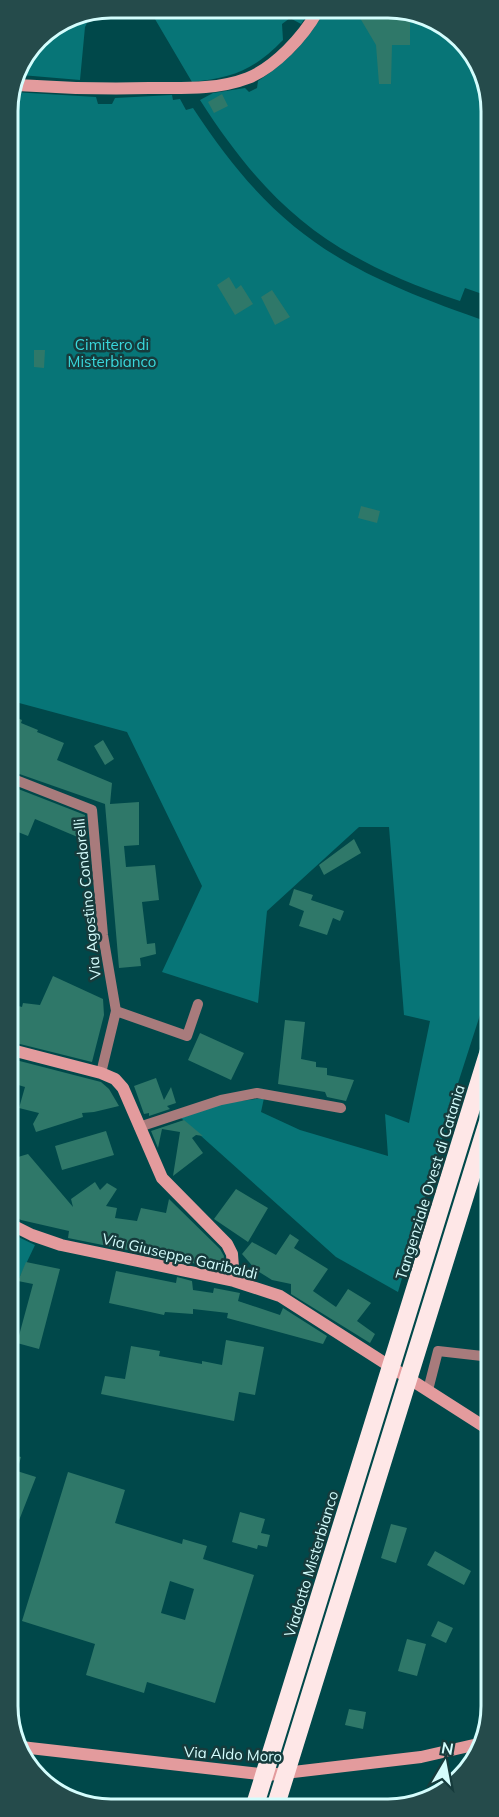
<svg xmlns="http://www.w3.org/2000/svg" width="499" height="1817" font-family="Mulish,sans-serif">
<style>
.green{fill:#077577}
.building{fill:#2f7869;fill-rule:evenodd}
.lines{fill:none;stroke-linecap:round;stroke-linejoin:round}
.minor{stroke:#a87b7c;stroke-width:10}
.secondary{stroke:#e39b9d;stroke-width:12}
.motorway{stroke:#fee7e7;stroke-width:18}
.labels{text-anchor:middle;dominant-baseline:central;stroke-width:5;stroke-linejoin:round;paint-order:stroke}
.park-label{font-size:15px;fill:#39d8dc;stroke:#163b3c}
.street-label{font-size:15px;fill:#d4fdfd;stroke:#163b3c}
.rim{fill:none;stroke:#d4fdfd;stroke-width:3}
</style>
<rect width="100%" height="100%" fill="#00484a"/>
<path class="green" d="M415 11 466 42 491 97V297L465 288 460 301C335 260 271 211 200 100L213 93 245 88 249 92 257 88 258 81C287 62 307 42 324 12Z
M309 12 301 24 290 18 282 24 283 40C254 70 233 78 192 82L152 14Z
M71 15H91L85 27 80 80 21 75 38 37Z
M13 92 96 97 98 104H112L115 98 172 95 173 100 180 99 186 110 193 108C278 238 347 273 491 323V981L459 1080 398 1292 336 1257 181 1118 225 1103 264 1098 261 1112 300 1130 388 1156 385 1114 409 1123 430 1021 404 1015 389 827H359L267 911 258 1003 162 972 202 886 127 732 8 700V104Z
M8 1232 35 1245 15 1287 8 1315Z"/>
<path class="building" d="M357 13H410V45H392L391 84H379L376 45Z
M222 94 228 106 214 113 208 102Z
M229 277 236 289 241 285 253 304 235 315 217 285Z
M272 290 290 317 275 325 261 297Z
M34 350H45L44 368 34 367Z
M361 506 380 511 377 523 358 518Z
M8 714 22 720 21 723 38 730 37 732 64 743 57 760 112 783 110 804 139 802V845L124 846 126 867 155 865 159 900 142 902 147 944 155 943 156 954 140 958 141 966 119 968 105 804 8 770Z
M103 740 114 759 105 765 94 746Z
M8 785 85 815 87 841 35 819 28 836 8 828Z
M354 839 361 853 324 875 319 865Z
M294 889 313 895 311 900 344 911 340 921 333 918 327 935 299 926 304 911 289 905Z
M53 976 103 999 104 1015 92 1062 8 1041V1003L22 1007 23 1003 40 1005Z
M285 1020 305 1022 301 1059 316 1062V1067L327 1068V1075L354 1080 346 1101 327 1097 325 1092 278 1084Z
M200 1033 244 1053 231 1080 188 1060Z
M8 1058 101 1082 109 1089 119 1106 94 1112 82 1113 83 1117 36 1132 33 1124 39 1113 19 1108 25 1087 8 1082Z
M156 1078 164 1100 171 1087 176 1103 167 1106 170 1109 149 1116V1113L144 1114 134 1086Z
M184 1120 203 1136 196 1135 192 1138 203 1153 173 1176 180 1132 162 1129 158 1148 151 1131Z
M106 1131 114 1155 62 1170 55 1146Z
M28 1154 73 1207 71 1199 95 1182 100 1190 107 1183 117 1189 106 1206 117 1208 115 1218 137 1221 141 1208 166 1213 169 1199 220 1249 224 1256 222 1269 68 1238 69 1231 21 1220 8 1212V1160Z
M236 1189 268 1208 248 1242 214 1219Z
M290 1234 299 1240 294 1248 328 1269 313 1291 336 1307 348 1289 371 1303 357 1321 375 1334 370 1343 291 1294V1284L272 1280 256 1270 242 1254 252 1242 276 1255Z
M26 1262 60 1269 39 1349 17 1343 33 1284 18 1281Z
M116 1271 176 1283 177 1277 192 1281 193 1290 213 1293 214 1288 240 1293 238 1301 280 1315 283 1308 327 1336 323 1344 227 1318 228 1313 193 1309V1314L165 1312 164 1315 109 1303Z
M226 1340 264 1347 255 1395 239 1392 234 1421 101 1394 105 1376 125 1379 131 1346 160 1351 159 1356 202 1364V1361L222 1365Z
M8 1453 21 1457 17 1471 36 1477 9 1546Z
M68 1472 125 1490 115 1523 182 1544 183 1539 207 1546 203 1559 254 1575 215 1703 147 1682 144 1693 86 1675 95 1644 22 1621ZM170 1581 194 1589 185 1620 161 1613Z
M240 1512 265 1519 261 1533 270 1535 267 1547 258 1545 257 1549 232 1542Z
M391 1524 407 1528 396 1563 381 1558Z
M435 1551 471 1571 464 1585 427 1565Z
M438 1621 453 1628 446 1643 431 1636Z
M407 1639 426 1644 417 1676 398 1671Z
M349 1709 366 1712 363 1729 345 1725Z"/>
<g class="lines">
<path class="minor" d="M8 777 92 810 103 935 116 1011 101 1073
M116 1011 187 1036 198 1004
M139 1127 221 1100 257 1093 341 1108
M428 1390 438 1351 491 1357"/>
<path class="secondary" d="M17 85C61 88 105 89 149 88 182 88 217 90 248 78 275 67 303 37 317 12
M8 1049 101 1073 115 1079 123 1088 162 1178 227 1244 232 1254 234 1281
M8 1223 32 1235 61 1245 234 1281 280 1296 491 1431
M21 1747 268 1775 421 1757 478 1744"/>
<path class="motorway" d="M254 1808 491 1044
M275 1808 491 1112"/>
</g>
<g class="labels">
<g class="park-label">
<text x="112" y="344">Cimitero di<tspan x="112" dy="17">Misterbianco</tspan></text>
</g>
<g class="street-label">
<text transform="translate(87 899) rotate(-96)">Via Agostino Condorelli</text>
<text transform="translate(430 1182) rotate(-73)">Tangenziale Ovest di Catania</text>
<text transform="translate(180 1256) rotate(13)">Via Giuseppe Garibaldi</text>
<text transform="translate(311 1564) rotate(-73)">Viadotto Misterbianco</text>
<text transform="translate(233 1754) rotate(3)">Via Aldo Moro</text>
</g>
</g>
<path d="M0 0H499V1817H0ZM111 18H388A93 93 0 0 1 481 111V1706A93 93 0 0 1 388 1799H111A93 93 0 0 1 18 1706V111A93 93 0 0 1 111 18Z" fill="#254b4b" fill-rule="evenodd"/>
<path class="rim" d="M111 18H388A93 93 0 0 1 481 111V1706A93 93 0 0 1 388 1799H111A93 93 0 0 1 18 1706V111A93 93 0 0 1 111 18Z"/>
<g transform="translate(445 1763) rotate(10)" stroke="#163b3c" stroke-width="4.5" paint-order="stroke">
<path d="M0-4.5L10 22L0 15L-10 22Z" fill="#d4fdfd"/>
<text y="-9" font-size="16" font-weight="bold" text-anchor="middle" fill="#d4fdfd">N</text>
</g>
</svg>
